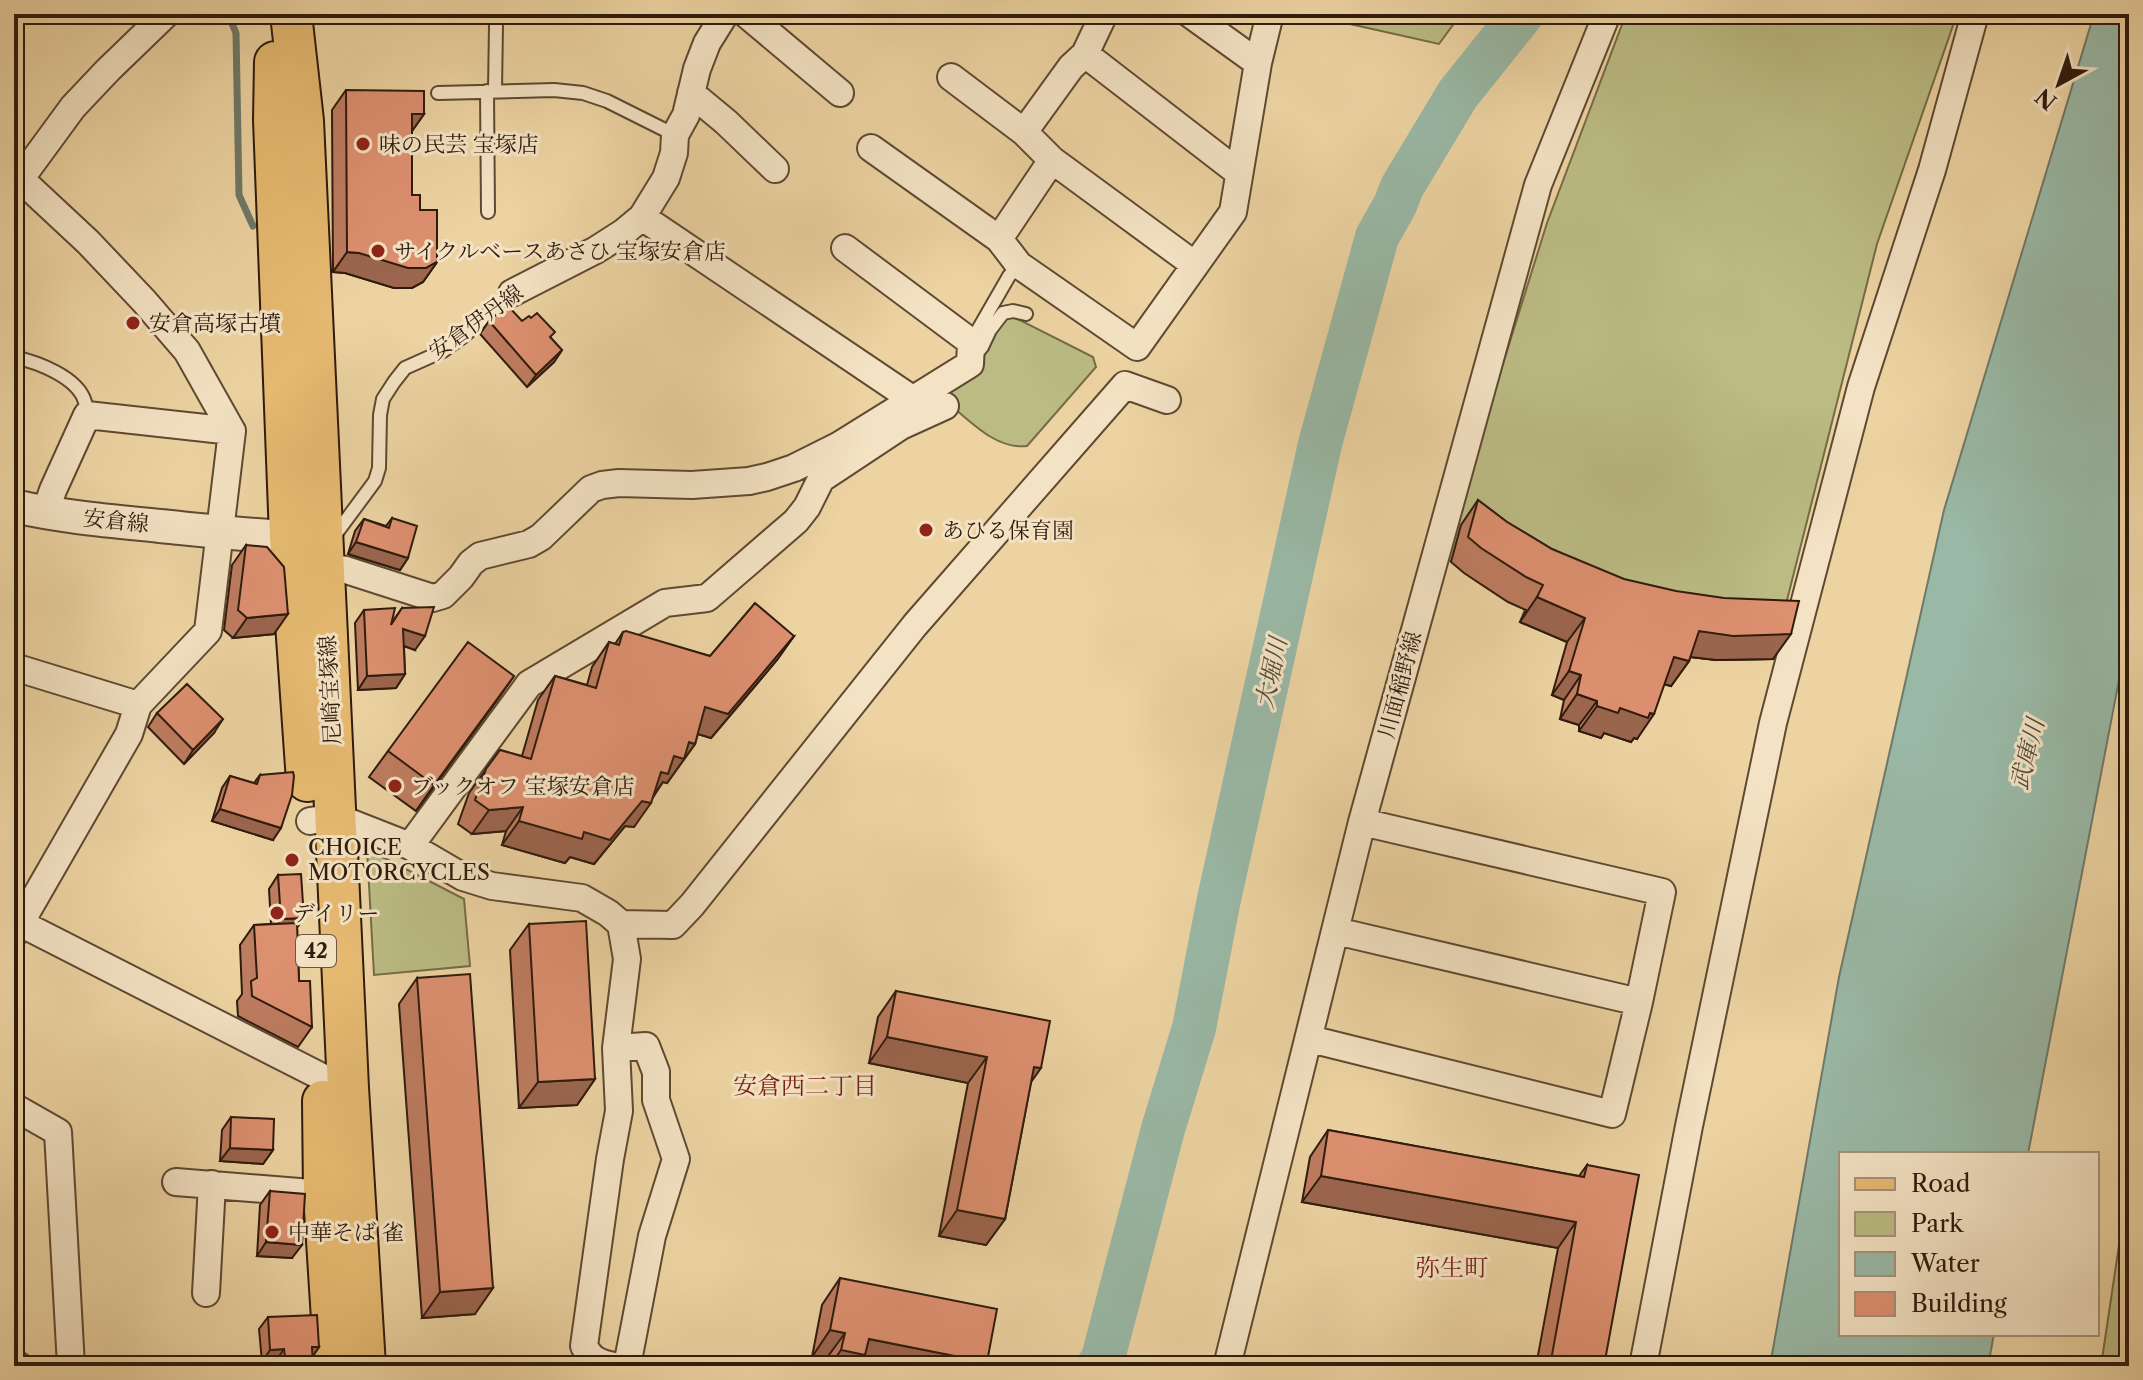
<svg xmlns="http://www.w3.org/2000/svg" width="2143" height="1380" font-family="'Libre Caslon Text','Noto Serif JP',serif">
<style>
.green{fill:#bbbb83;stroke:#756b48;stroke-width:2}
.water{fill:#99b8a5;stroke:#6f7968;stroke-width:2}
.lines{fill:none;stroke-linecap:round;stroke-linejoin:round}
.stream{stroke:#6f7968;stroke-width:7}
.river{stroke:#99b8a5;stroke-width:44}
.service-casing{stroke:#5e4932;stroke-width:16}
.minor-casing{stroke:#5e4932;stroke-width:30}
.tertiary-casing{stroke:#5e4932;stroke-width:36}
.primary-casing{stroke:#2f1b0d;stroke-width:44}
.service{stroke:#f3e2c3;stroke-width:12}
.minor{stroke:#f3e2c3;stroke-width:26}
.tertiary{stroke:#f3e2c3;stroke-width:32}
.primary{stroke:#e6ba71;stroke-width:40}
.wall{fill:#be7c60;stroke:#2f1b0d;stroke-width:2}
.shaded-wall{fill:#9b654e;stroke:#2f1b0d;stroke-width:2}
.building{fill:#dd9070;stroke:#2f1b0d;stroke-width:2}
.poi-dot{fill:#8f2418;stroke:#f3e2c3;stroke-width:3}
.labels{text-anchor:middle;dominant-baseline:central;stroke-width:6;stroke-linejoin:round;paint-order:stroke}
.shield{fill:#f3e2c3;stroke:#6a5744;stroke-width:2}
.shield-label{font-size:20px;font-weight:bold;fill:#2f1b0d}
.poi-label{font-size:22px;fill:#2f1b0d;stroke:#f3e2c3;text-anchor:start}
.street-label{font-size:22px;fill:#2f1b0d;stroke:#f3e2c3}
.water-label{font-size:24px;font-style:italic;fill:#4f4a3b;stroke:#f3e2c3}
.neighbourhood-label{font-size:24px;fill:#7a1f14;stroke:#f3e2c3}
</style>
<rect width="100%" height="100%" fill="#edd3a2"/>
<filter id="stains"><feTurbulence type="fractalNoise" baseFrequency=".0025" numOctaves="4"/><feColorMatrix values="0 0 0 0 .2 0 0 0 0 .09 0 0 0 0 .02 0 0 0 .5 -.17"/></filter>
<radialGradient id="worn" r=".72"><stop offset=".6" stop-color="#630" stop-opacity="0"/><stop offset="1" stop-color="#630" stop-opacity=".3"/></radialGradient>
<path class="green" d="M1356 14H1461L1439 44 1350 24Z
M1626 14H1957L1877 244 1781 624 1780 659 1716 660 1682 656 1671 686 1581 660 1584 647 1520 622 1525 609C1495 596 1468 576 1443 555L1547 223Z
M1014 317 1093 357 1096 367 1027 446C994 450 968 418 943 399 954 373 977 366 990 344 994 337 993 327 1001 321 1002 320 1012 317 1014 317Z
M367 849 464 899 470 966 374 975Z
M2129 1178V1366H2101Z"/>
<path class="water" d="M2094 14H2129V628L2028 1154H1841V1334H1994L1988 1366H1770L1839 977 1944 510Z"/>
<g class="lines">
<path class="stream" d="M228 14 236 33 239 195 253 226"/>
<path class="river" d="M1098 1366 1102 1362 1163 1129 1194 1028 1219 899 1320 444 1377 237 1395 205 1402 187 1458 94 1522 14"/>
<g class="service-casing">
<path id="service" d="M495 90 496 25
M487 91 488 212
M438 93 554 90 583 93 607 101 675 135
M1019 265 1009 276 971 342 977 353 982 347 990 330 1003 313 1013 311 1026 314
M14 357C37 362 78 377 85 402 86 406 86 411 87 415
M329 535 338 531 375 481 379 468 380 415 383 399 394 382 405 368 443 351 464 336 512 293"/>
</g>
<g class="minor-casing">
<path id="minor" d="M746 14 840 93
M1085 54 1239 173
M1258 63 1270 14
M951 77 1024 132 1052 160 1195 265
M691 93 726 122 775 169
M1024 132 1071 67 1085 54 1104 14
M871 148 999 239
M1052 160 999 239 1019 265 1137 347 1233 212 1258 63 1190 14
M14 173 88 242 144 301 187 351 232 431 208 631 138 705 129 734 14 934
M21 178 73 107 108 70 166 14
M642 217 912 399
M512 293 596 250 624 232 642 217 666 178 674 153 675 135 686 115 697 69 707 43 725 14
M45 513 53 490 87 415 232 431
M324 567 346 570 433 598 443 595 461 577 471 563 480 556 529 544 541 537 591 489 602 485 619 483 692 485 749 481 767 477 794 468 838 446 970 364 971 342 845 248
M14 667 138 705
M310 821 336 817 410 846 463 877 492 886 582 898 608 913 621 924 673 925 692 905 915 625 1125 385 1167 400
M410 846 529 684 665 603 707 598 796 521 807 507 821 479 901 426 945 406
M20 923 322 1077
M621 924 627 959 616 1048 646 1046 656 1072V1100L676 1159 652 1236 627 1366
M1336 931 1639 1002
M1310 1039 1612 1114 1639 1002 1662 892 1362 822
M14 1107 58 1132 71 1366
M176 1182 324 1194
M206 1293 212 1184
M14 1365 19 1366
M614 1366C599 1363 591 1360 584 1346L610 1159 619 1111 616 1048
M1227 1366 1362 822 1538 185 1607 14
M1643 1366 1689 1126 1773 723 1861 387 1932 170 1975 14"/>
</g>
<g class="tertiary-casing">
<path id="tertiary" d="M14 506C62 517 111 521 160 526 211 531 262 537 313 538"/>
</g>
<g class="primary-casing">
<path id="primary" d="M291 14 303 121 348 1088 365 1366
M275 62 274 120 290 537 307 781
M323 1101 324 1194 335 1366"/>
</g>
<use href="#service" class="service"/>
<use href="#minor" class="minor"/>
<use href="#tertiary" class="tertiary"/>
<use href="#primary" class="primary"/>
</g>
<path class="wall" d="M346 90 424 114 412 131V195L420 210 437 262 423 282 412 288H394L345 273 333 272 332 110Z
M489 321H522L551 338 562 350 554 362 527 387 480 334Z
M1478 500 1507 522 1552 549 1773 659 1716 660 1690 657 1689 661 1671 686 1664 684 1637 739 1634 738 1631 742 1604 733 1601 738 1579 731V725L1560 719 1564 700 1552 695 1567 642 1520 622 1526 610 1508 602 1464 573 1451 562 1461 525Z
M392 518 408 558 400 570 348 554 355 531 364 519 386 526Z
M246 545 274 634 233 638 224 630 232 565Z
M402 608 415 650 404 646 405 674 396 688 358 690 355 623 364 610 392 622Z
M623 632 710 656 794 636 777 660 711 738 698 734 695 744 667 783 663 782 634 827 625 826 594 864 570 857 565 863 502 845 506 831 472 834 458 824 469 793 500 750 522 756 538 700 555 676 587 685 592 667 609 642 615 644Z
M514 676 416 811 369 777 388 751Z
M157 713 214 733 184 764 148 727Z
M260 775 273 840 212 821 222 788 230 776 254 783Z
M278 875 297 928 299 981 312 1027 298 1047 238 1016 237 1001 242 994 240 945 254 925 271 924 269 889Z
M529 924 595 1079 577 1105 519 1108 510 950Z
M417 978 475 1314 422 1318 399 1004Z
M896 991 1031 1082 1005 1219 986 1245 939 1236 968 1083 869 1063 878 1017Z
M231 1117 273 1150 263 1164 220 1161 222 1130Z
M1328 1130 1579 1176 1587 1165 1604 1366H1536L1558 1248 1302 1202 1310 1157Z
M270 1191 292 1258 257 1256 260 1205Z
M840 1278 985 1366H825L826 1359 812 1357 822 1305Z
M268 1317 319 1347 312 1357 313 1366H277L276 1361 262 1362 259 1329Z"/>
<path class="shaded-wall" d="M412 114H424L410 134Z
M347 252 359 253 437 262 423 282 412 288H394L345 273 333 272Z
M562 350 554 362 527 387 536 375Z
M356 542 408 558 400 570 348 554Z
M1537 597 1585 618 1567 642 1520 622Z
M288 614 274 634 233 638 247 618Z
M403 629 425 636 415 650 393 642Z
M1699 631 1791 634 1773 659 1716 660 1682 656Z
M794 636 777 660 711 738 688 731 705 707Z
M1674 657 1689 661 1671 686 1656 682Z
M1569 671 1581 675 1564 700 1552 695Z
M405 674 396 688 358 690 367 676Z
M514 676 496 702 416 811 434 785Z
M1577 694 1597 701 1579 725 1560 719Z
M1597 706 1620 708 1654 714 1637 739 1634 738 1631 742 1604 733 1601 738 1579 731Z
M223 719 214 733 184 764 193 750Z
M689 742 695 744 667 783 663 782 651 798 661 772 674 756Z
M642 801 651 803 634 827 625 826 594 864 570 857 565 863 502 845 519 821 584 832Z
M523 807 506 831 472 834 489 810Z
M220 809 281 828 273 840 212 821Z
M304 918 294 932 271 933 281 919Z
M887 1037 987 1057 968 1083 869 1063Z
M1034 1067 1041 1068 1022 1095Z
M595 1079 577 1105 519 1108 538 1082Z
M230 1148 273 1150 263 1164 220 1161Z
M1321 1176 1576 1222 1558 1248 1302 1202Z
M957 1210 1005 1219 986 1245 939 1236Z
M266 1242 302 1245 292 1258 257 1256Z
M493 1288 475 1314 422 1318 440 1292Z
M830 1330 845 1333 826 1359 812 1357Z
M869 1339 955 1356 947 1366H830L841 1350Z
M312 1347H319L311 1359Z
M284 1349 276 1361 262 1362 270 1350Z
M976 1360 987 1362 985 1366H972Z"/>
<path class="building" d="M346 90 424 91V114H412V195H420V210H437V262L426 268H408L359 253 347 252Z
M507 305 522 321 529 316 531 318 537 313 555 332 550 337 562 350 536 375 489 321Z
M1478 500 1507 522 1552 549 1624 579 1676 591 1724 598 1799 601 1791 634 1733 636 1699 631 1689 661 1674 657 1654 714 1650 713 1648 718 1620 708 1618 713 1597 706V701L1577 694 1581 675 1569 671 1585 618 1537 597 1543 585 1526 577 1481 548 1468 537Z
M392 518 417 526 408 558 356 542 364 519 389 528Z
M246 545 267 547 284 567 288 614 247 618 238 610Z
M755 603 794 636 728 714 705 707 695 744 689 742 684 759 674 756 668 774 661 772 651 803 642 801 610 840 584 832 582 839 519 821 523 807 489 810 475 800 486 769 500 750 531 759 555 676 596 688 609 642 619 645 623 632 626 631 710 656Z
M434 607 425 636 403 629 405 674 367 676 364 610 395 608 391 625 402 608Z
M468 642 514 676 434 785 388 751Z
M187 684 223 719 193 750 157 713Z
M293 772 294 776 292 795 281 828 220 809 230 776 257 784 260 775Z
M301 874 304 918 281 919 278 875Z
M586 921 595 1079 538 1082 529 924Z
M297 923 299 981H310L312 1027 252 996 251 981 257 978 254 925Z
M470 974 493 1288 440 1292 417 978Z
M896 991 1050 1021 1041 1068 1034 1067 1005 1219 957 1210 987 1057 887 1037Z
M231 1117 274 1119 273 1150 230 1148Z
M1328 1130 1584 1177 1587 1165 1639 1175 1604 1366H1550L1576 1222 1321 1176Z
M270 1191 305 1194 302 1245 266 1242Z
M840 1278 997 1309 987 1362 976 1360 975 1366H953L955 1356 869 1339 865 1355 841 1350 845 1333 830 1330Z
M317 1315 319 1347H312L313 1366H286L284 1349 270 1350 268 1317Z"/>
<g class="poi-dot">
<circle cx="363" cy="144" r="8"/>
<circle cx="378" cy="251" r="8"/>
<circle cx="133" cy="323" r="8"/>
<circle cx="926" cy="530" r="8"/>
<circle cx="395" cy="786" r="8"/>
<circle cx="292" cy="860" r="8"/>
<circle cx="277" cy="913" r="8"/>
<circle cx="272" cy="1232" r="8"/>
</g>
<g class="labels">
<rect class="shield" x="296" y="935" width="40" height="32" rx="6"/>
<g class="shield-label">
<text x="316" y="951">42</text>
</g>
<g class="poi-label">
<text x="379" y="144">味の民芸 宝塚店</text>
<text x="394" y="251">サイクルベースあさひ 宝塚安倉店</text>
<text x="149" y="323">安倉高塚古墳</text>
<text x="942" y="530">あひる保育園</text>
<text x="411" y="786">ブックオフ 宝塚安倉店</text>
<text x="308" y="847">CHOICE<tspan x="308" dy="25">MOTORCYCLES</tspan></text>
<text x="293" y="913">デイリー</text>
<text x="288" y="1232">中華そば 雀</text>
</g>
<g class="street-label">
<text transform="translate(476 322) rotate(-36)">安倉伊丹線</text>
<text transform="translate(116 521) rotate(6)">安倉線</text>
<text transform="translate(1400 685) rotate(-75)">川面稲野線</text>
<text transform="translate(330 690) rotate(-93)">尼崎宝塚線</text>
</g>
<g class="water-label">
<text transform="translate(1271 673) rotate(-78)">大堀川</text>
<text transform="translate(2027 754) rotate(-76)">武庫川</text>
</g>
<g class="neighbourhood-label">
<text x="805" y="1085">安倉西二丁目</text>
<text x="1452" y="1267">弥生町</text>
</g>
</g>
<rect width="2143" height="1380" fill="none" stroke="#edd3a2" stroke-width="48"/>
<rect x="16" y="16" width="2111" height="1348" fill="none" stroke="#2f1b0d" stroke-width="4"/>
<rect x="24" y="24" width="2095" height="1332" fill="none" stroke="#2f1b0d" stroke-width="2"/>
<rect x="1839" y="1152" width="260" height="184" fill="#f3e2c3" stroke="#a5927a" stroke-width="2"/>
<rect x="1855" y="1178" width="40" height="12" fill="#e6ba71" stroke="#a5927a" stroke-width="2"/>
<text x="1911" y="1192" font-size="24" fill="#2f1b0d">Road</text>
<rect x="1855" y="1212" width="40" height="24" fill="#bbbb83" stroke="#a5927a" stroke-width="2"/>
<text x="1911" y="1232" font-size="24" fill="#2f1b0d">Park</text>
<rect x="1855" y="1252" width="40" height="24" fill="#99b8a5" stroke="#a5927a" stroke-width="2"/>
<text x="1911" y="1272" font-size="24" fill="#2f1b0d">Water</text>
<rect x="1855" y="1292" width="40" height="24" fill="#dd9070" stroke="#a5927a" stroke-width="2"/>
<text x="1911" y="1312" font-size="24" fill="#2f1b0d">Building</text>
<g transform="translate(2059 84) rotate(220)" stroke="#f3e2c3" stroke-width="6" paint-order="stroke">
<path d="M0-6L14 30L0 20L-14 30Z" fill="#2f1b0d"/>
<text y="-12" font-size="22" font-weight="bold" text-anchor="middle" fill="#2f1b0d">N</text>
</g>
<rect width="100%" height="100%" filter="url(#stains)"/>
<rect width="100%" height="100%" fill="url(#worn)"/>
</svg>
